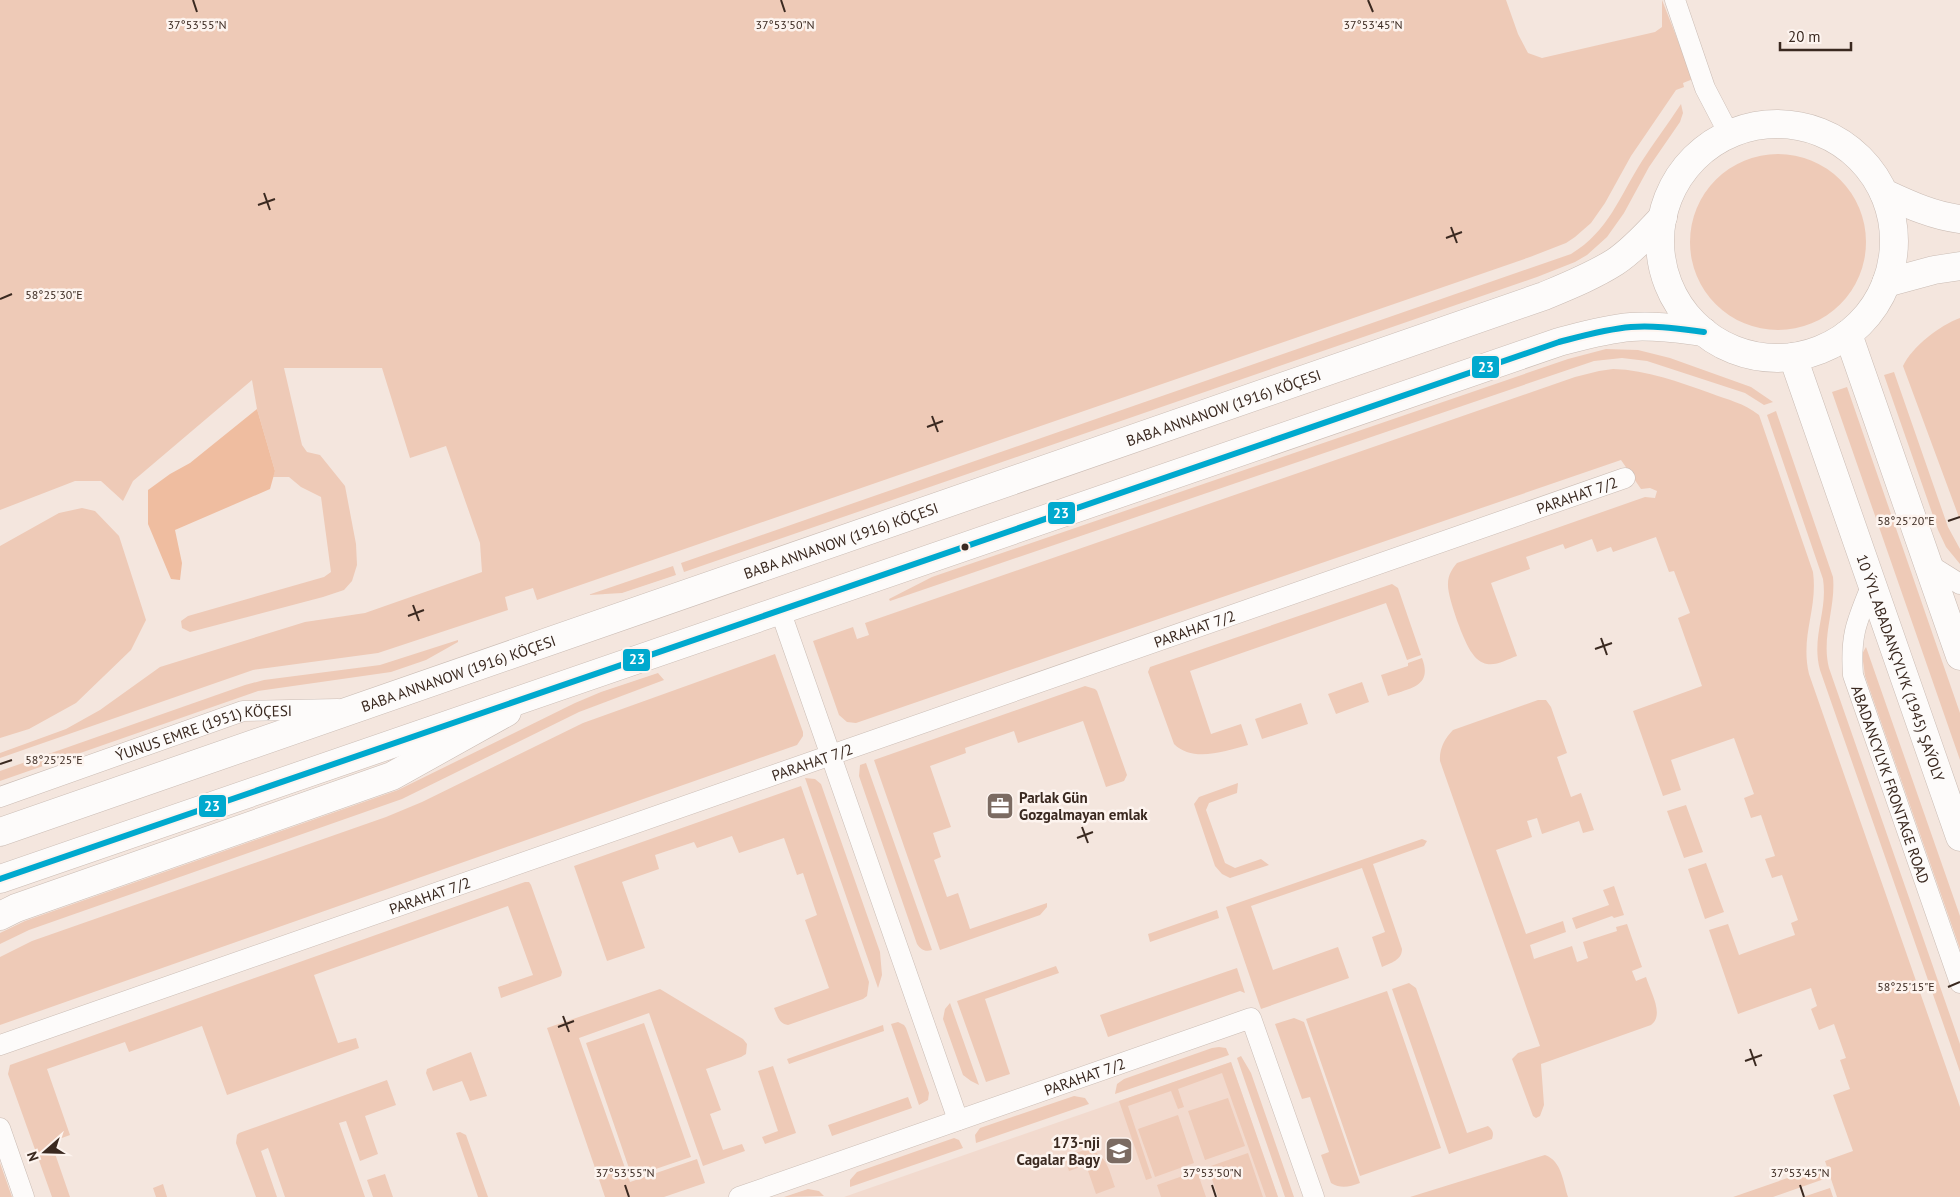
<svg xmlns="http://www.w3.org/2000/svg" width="1960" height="1197" font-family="'PT Sans',sans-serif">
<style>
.built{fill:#f2dace}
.green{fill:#eecab7}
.forest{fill:#efbda0}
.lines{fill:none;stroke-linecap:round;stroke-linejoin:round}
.street-casing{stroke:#cabcb4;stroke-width:21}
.secondary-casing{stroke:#cabcb4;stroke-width:29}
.primary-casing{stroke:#cabcb4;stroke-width:29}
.street{stroke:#fdfbfa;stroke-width:20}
.secondary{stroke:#fdfbfa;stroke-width:28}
.primary{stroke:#fdfbfa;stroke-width:28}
.bus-1-casing{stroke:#fdf4ef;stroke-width:10}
.bus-1{stroke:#00a9ce;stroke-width:6}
.ticks{fill:none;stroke:#3a2920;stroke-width:2}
.bus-dot{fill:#3a2920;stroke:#fdf4ef;stroke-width:2}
.labels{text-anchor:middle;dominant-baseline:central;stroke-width:5;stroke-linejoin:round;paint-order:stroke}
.street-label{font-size:15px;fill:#3a2920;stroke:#fdf4ef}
.poi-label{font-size:15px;font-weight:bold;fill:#3a2920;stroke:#fdf4ef;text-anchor:start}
.ticks-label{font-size:12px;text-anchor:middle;fill:#3a2920;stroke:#fdf4ef;stroke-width:5;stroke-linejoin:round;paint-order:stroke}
.line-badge{stroke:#fdf4ef;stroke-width:2}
.badge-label{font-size:14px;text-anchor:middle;font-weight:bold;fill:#fff}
</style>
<rect width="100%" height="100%" fill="#f4e6de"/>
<path class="built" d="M1231 1062 1278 1197H844Z"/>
<path class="green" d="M0 0H1506L1518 34 1528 53 1542 58 1655 32 1662 27V0L1693 79 1683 83 1684 87 1676 90 1631 156 1605 203 1591 223 1575 237 1566 243 1530 257 537 600 533 588 505 597 508 610 378 653 253 670 0 758V753L66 729 100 710 160 667 305 622 365 613 482 572 480 543 446 446 410 458 382 368H284L302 445 307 452 320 455 345 486 356 544 357 565 352 581 344 590 323 597 190 632 182 628 181 621 188 616 324 577 331 572 321 497 301 487 289 477H273L275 471 257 409 252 380 133 481 123 501 101 481H75L0 510Z
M1681 104 1683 113 1680 122 1649 167 1624 213 1607 237 1587 255 1575 262 1537 277 684 572 681 563 1571 254C1609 231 1619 197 1642 161 1654 142 1668 124 1681 104Z
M1690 242a88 88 0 1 1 176 0a88 88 0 1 1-176 0Z
M1960 318V520L1903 366C1912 347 1940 325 1960 318Z
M1606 349 1638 350 1670 358 1751 387 1773 402 1764 405 1745 393 1647 361 1622 358 1594 361 890 601 889 599 932 577 1568 359Z
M1613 369C1648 370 1678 382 1710 393 1728 400 1744 403 1759 415L1813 572C1818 610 1800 635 1809 674L1960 1107V1197H1837L1825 1161 1853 1151 1833 1095 1850 1089 1840 1060 1846 1058 1834 1024 1819 1030 1811 1009 1817 1006 1811 988 1738 1014 1709 930 1728 924 1739 955 1795 935 1791 923 1798 920 1782 875 1772 878 1765 859 1775 856 1761 815 1751 818 1744 798 1754 794 1734 738 1671 760 1681 790 1663 796 1633 711 1702 686 1678 618 1690 613 1674 571 1669 572 1656 537 1613 552 1611 547 1597 552 1592 539 1565 549 1563 544 1526 557 1530 569 1491 583 1517 656C1508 659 1496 666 1487 664 1481 663 1475 658 1472 653 1464 643 1447 596 1448 584 1448 575 1452 569 1457 563L1645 497 1655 498 1657 491 1650 488 1641 489 1621 460 856 723 847 722 839 715 813 641 853 627 857 639 869 635 865 623 1575 377 1599 371Z
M1894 372 1948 527 1960 549V564L1946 547 1938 530 1884 375Z
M1847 387 1960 713V760L1832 392Z
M1776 411 1833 577C1836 608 1821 637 1829 668L1960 1044V1072L1820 670C1811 636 1828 612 1823 579L1767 415Z
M82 508 95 511 119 536 146 620 131 650 76 703 29 729 0 738V546L59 513Z
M673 566 676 575 622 593 588 595Z
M1392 584 1398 588 1421 655 1407 660 1386 603 1190 671 1211 734 1241 724 1248 745C1225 751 1193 763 1174 744L1148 672 1150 667Z
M458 640V642L426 660 391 672 258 691 0 781V771L245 685 264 680 380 665Z
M1866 647 1960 916V949L1865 676 1862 654Z
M775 654 803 732V736L797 745 0 1025V957L32 941 386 817 422 802 583 723Z
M1422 658C1433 687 1410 688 1388 696L1381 675 1408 666V663Z
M658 673 664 680 579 712 402 799 29 930 0 944V933L25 921 398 790 575 703 601 692Z
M1362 682 1369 702 1336 714 1328 694Z
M1085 686 1095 689 1097 691 1127 775 1124 781 1106 787 1083 721 1018 743 1014 731 965 748 966 753 930 766 951 827 933 833 941 857 934 860 947 897 958 893 970 929 1047 903V907L1040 915 940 950 874 760Z
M1538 700H1546L1551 707 1567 753 1557 757 1571 797 1581 793 1594 830 1583 833 1579 821 1542 834 1537 818 1527 821 1532 837 1496 850 1526 934 1563 921 1566 932 1530 945 1534 959 1572 946 1577 962 1588 958 1583 942 1617 931 1616 927 1627 924 1642 967 1632 971 1636 981 1646 977C1650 991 1665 1015 1651 1025L1541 1064 1544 1105 1540 1116 1536 1118 1533 1116 1512 1059 1518 1053 1540 1046 1440 761C1439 749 1445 738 1453 730Z
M1301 703 1308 724 1262 739 1255 719Z
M866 763 932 950C925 952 921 950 917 944L859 776 860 765Z
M805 778 815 779 821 784 880 952 882 975 878 988Z
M1238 783 1237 793 1209 803 1206 810 1225 863 1235 868 1261 859 1269 865 1230 878 1222 874 1215 866 1194 804 1199 797Z
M801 786 869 982 867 996 863 999 788 1025C779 1024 777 1015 774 1008L829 988 805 920 817 915 803 873 797 875 784 838 739 853 732 836 697 848 694 842 655 855 659 869 622 882 645 948 607 961 574 866Z
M1686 805 1703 852 1684 858 1667 811Z
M1422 839 1427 841 1424 846 1373 864 1402 949C1402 960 1391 963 1382 967L1372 937 1385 932 1362 868 1251 906 1273 970 1338 947 1349 978 1261 1009 1226 907Z
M1706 863 1724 912 1705 919 1688 869Z
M525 882H529L531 885 562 972 561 976 559 977 501 998 498 987 533 975 508 906 314 975 338 1043 356 1038 359 1048 227 1095 202 1026 129 1052 125 1042 47 1069 70 1135 51 1142 70 1197H52L8 1074 10 1065Z
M1614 886 1624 915 1614 918 1612 916 1576 929 1572 918 1609 905 1603 890Z
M1217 910 1219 918 1150 942 1148 934Z
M1056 966 1059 973 985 999 1010 1074 986 1082 957 1001Z
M1237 968 1245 993 1240 991 1108 1037 1100 1015Z
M1409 983 1416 988 1467 1133 1488 1126C1493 1130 1494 1133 1492 1139L1449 1154 1392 989Z
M660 989 743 1039 747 1044 746 1054 741 1057 706 1069 721 1110 710 1114 723 1150 742 1144 745 1151 703 1166 649 1013 579 1038 630 1182 697 1159 705 1183 664 1197H605L547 1028Z
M1387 991 1441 1148 1360 1176 1306 1019Z
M950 1003 979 1085 971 1081 963 1075 943 1019 945 1009Z
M1294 1018 1304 1022 1360 1183C1349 1187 1341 1189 1331 1183L1321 1155 1329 1152 1310 1097 1302 1099 1275 1024Z
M898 1022 904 1025 906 1028 929 1093 928 1100 919 1105 891 1024Z
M644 1023 691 1157 632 1177 586 1043Z
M883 1025 884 1031 789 1064 787 1059Z
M1219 1047 1226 1048 1229 1055 1115 1094 1117 1084 1124 1079 1212 1048Z
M471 1052 487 1096 470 1101 462 1081 433 1091 426 1073 427 1069Z
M1241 1056 1251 1073 1294 1197H1285L1237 1058Z
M1231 1062 1278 1197H1266L1222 1073 1178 1089 1184 1107 1178 1109 1171 1091 1128 1106 1152 1178 1146 1180 1119 1101Z
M773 1066 796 1133 765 1144 762 1137 778 1131 758 1071Z
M387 1080 396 1105 365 1116 378 1154 360 1161 346 1121 339 1123 365 1197H285L268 1148 261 1151 277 1197H256L236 1143 237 1135 239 1133Z
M1074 1096 1085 1098 1089 1104 976 1143 975 1135 980 1128Z
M908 1097 912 1108 832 1136 828 1125Z
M1228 1098 1245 1146 1205 1160 1188 1111Z
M1178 1115 1194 1163 1155 1177 1138 1129Z
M460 1132 466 1135 488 1197H478L456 1133Z
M954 1138 959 1140 963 1148 850 1187V1180L857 1172Z
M1085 1150C1106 1151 1109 1170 1115 1187L1096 1194 1086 1165 1069 1171 1064 1156Z
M1248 1153 1263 1197H1218L1208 1167Z
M1545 1155C1562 1161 1563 1182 1568 1197H1410Z
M0 1163 12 1197H0Z
M1822 1166 1827 1178 1773 1197H1733Z
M1197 1171 1206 1197H1161L1157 1185Z
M385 1174 393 1197H373L367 1180Z
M163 1184 167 1197H156L153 1188Z
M1830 1188 1833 1197H1803Z
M808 1189 819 1191 824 1196 784 1197Z"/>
<path class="forest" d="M257 409 275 471 270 489 175 530 182 563 180 580 171 579 148 524V490L170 474 190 463Z"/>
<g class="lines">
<g class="street-casing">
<g id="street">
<path d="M1675 0 1705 88 1729 134"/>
<path d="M1928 564 1960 584"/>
<path id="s1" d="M1872 584C1857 621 1850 634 1853 675L1960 983"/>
<path d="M780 610 958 1120"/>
<path id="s2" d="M0 797 243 711 338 709"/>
<path id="s3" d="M0 1045 1625 478"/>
<path d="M0 1128 24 1197"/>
<path id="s4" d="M739 1197 1251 1018 1314 1197"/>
</g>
</g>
<g class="secondary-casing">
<path id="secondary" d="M0 916 16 908 392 776 507 712"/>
</g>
<g class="primary-casing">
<g id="primary">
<circle cx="1777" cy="241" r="117"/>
<path d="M1884 193C1908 204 1933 216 1960 219"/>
<path d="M1886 283 1934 270 1960 266"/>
<path d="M1848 334 1960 656"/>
<path id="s5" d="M1793 357 1960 837"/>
<path id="s6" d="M0 832 1544 296C1568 286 1593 276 1615 262 1633 250 1648 233 1663 217"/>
<path d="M0 879 1559 342C1582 336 1606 329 1631 327 1655 325 1680 329 1704 332"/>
</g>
</g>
<use href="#street" class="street"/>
<use href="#secondary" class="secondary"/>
<use href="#primary" class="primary"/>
<g class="bus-1-casing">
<path id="bus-1" d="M0 879 1559 342C1582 336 1606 329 1631 327 1655 325 1680 329 1704 332"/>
</g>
<use href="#bus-1" class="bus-1"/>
</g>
<path class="ticks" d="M193 0 197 12M781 0 785 12M1368 0 1373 12M264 193 270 210M258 205 275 199M1451 227 1457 243M1446 238 1462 232M0 299 12 294M932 416 938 432M927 427 943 421M1948 521 1960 517M413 605 419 621M408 616 424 610M1601 638 1607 655M1595 649 1612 643M0 764 12 760M1082 827 1088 843M1077 838 1093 832M1948 987 1960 982M563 1016 569 1032M558 1027 574 1021M1750 1049 1756 1066M1745 1061 1762 1055M625 1185 629 1197M1212 1185 1216 1197M1800 1185 1804 1197"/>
<defs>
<g id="office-square" transform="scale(1.4375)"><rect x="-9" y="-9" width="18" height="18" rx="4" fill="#7b6b62" stroke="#fdf4ef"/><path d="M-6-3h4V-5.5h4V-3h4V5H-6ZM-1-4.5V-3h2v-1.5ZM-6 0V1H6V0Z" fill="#fff"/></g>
<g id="school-square" transform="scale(1.4375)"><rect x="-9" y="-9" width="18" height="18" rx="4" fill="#7b6b62" stroke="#fdf4ef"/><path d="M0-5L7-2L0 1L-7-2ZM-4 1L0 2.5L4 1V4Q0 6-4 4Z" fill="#fff"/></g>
</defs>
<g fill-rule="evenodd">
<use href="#office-square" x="1000" y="806"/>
<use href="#school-square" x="1119" y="1151"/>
</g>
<circle class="bus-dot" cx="965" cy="547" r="4.5"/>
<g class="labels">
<g class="street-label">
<text stroke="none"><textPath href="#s6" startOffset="1295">BABA ANNANOW (1916) KÖÇESI</textPath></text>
<text stroke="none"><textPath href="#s3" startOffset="1670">PARAHAT 7/2</textPath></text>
<text stroke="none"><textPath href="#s6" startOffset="890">BABA ANNANOW (1916) KÖÇESI</textPath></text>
<text stroke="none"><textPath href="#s3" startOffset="1265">PARAHAT 7/2</textPath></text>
<text stroke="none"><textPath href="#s5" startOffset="329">10 ÝYL ABADANÇYLYK (1945) ŞAÝOLY</textPath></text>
<text stroke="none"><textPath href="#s6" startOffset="485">BABA ANNANOW (1916) KÖÇESI</textPath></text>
<text stroke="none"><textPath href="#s2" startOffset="215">ÝUNUS EMRE (1951) KÖÇESI</textPath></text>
<text stroke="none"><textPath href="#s3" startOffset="860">PARAHAT 7/2</textPath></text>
<text stroke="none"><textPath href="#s1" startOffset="210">ABADANCYLYK FRONTAGE ROAD</textPath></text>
<text stroke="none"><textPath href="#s3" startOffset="455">PARAHAT 7/2</textPath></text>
<text stroke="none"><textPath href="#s4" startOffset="366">PARAHAT 7/2</textPath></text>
</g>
<g class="poi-label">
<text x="1019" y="797">Parlak Gün<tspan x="1019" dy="17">Gozgalmayan emlak</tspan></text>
<text x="1100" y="1142" text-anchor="end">173-nji<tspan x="1100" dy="17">Cagalar Bagy</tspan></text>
</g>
</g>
<g class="ticks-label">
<text x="197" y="29">37°53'55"N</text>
<text x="785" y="29">37°53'50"N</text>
<text x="1373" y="29">37°53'45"N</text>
<text x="54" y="299">58°25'30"E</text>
<text x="1906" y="525">58°25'20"E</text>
<text x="54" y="764">58°25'25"E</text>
<text x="1906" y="991">58°25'15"E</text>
<text x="625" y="1177">37°53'55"N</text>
<text x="1212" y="1177">37°53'50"N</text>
<text x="1800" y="1177">37°53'45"N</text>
</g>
<g class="line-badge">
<rect x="1471" y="355" width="29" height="24" rx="5" fill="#00a9ce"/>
<rect x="1047" y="501" width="29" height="24" rx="5" fill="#00a9ce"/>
<rect x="622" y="648" width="29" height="24" rx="5" fill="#00a9ce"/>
<rect x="198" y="794" width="29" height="24" rx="5" fill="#00a9ce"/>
</g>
<g class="badge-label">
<text x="1486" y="372">23</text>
<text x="1061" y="518">23</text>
<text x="637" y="664">23</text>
<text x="212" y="811">23</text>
</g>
<g transform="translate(45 1152) rotate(250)" stroke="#fdf4ef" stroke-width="4" paint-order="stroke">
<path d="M0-4L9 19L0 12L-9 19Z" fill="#3a2920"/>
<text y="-8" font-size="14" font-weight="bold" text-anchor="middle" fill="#3a2920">N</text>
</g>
<path d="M1780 42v8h71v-8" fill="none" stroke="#3a2920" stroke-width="2.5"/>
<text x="1788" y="42" font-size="15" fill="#3a2920" stroke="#fdf4ef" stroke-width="4" paint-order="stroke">20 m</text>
</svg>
